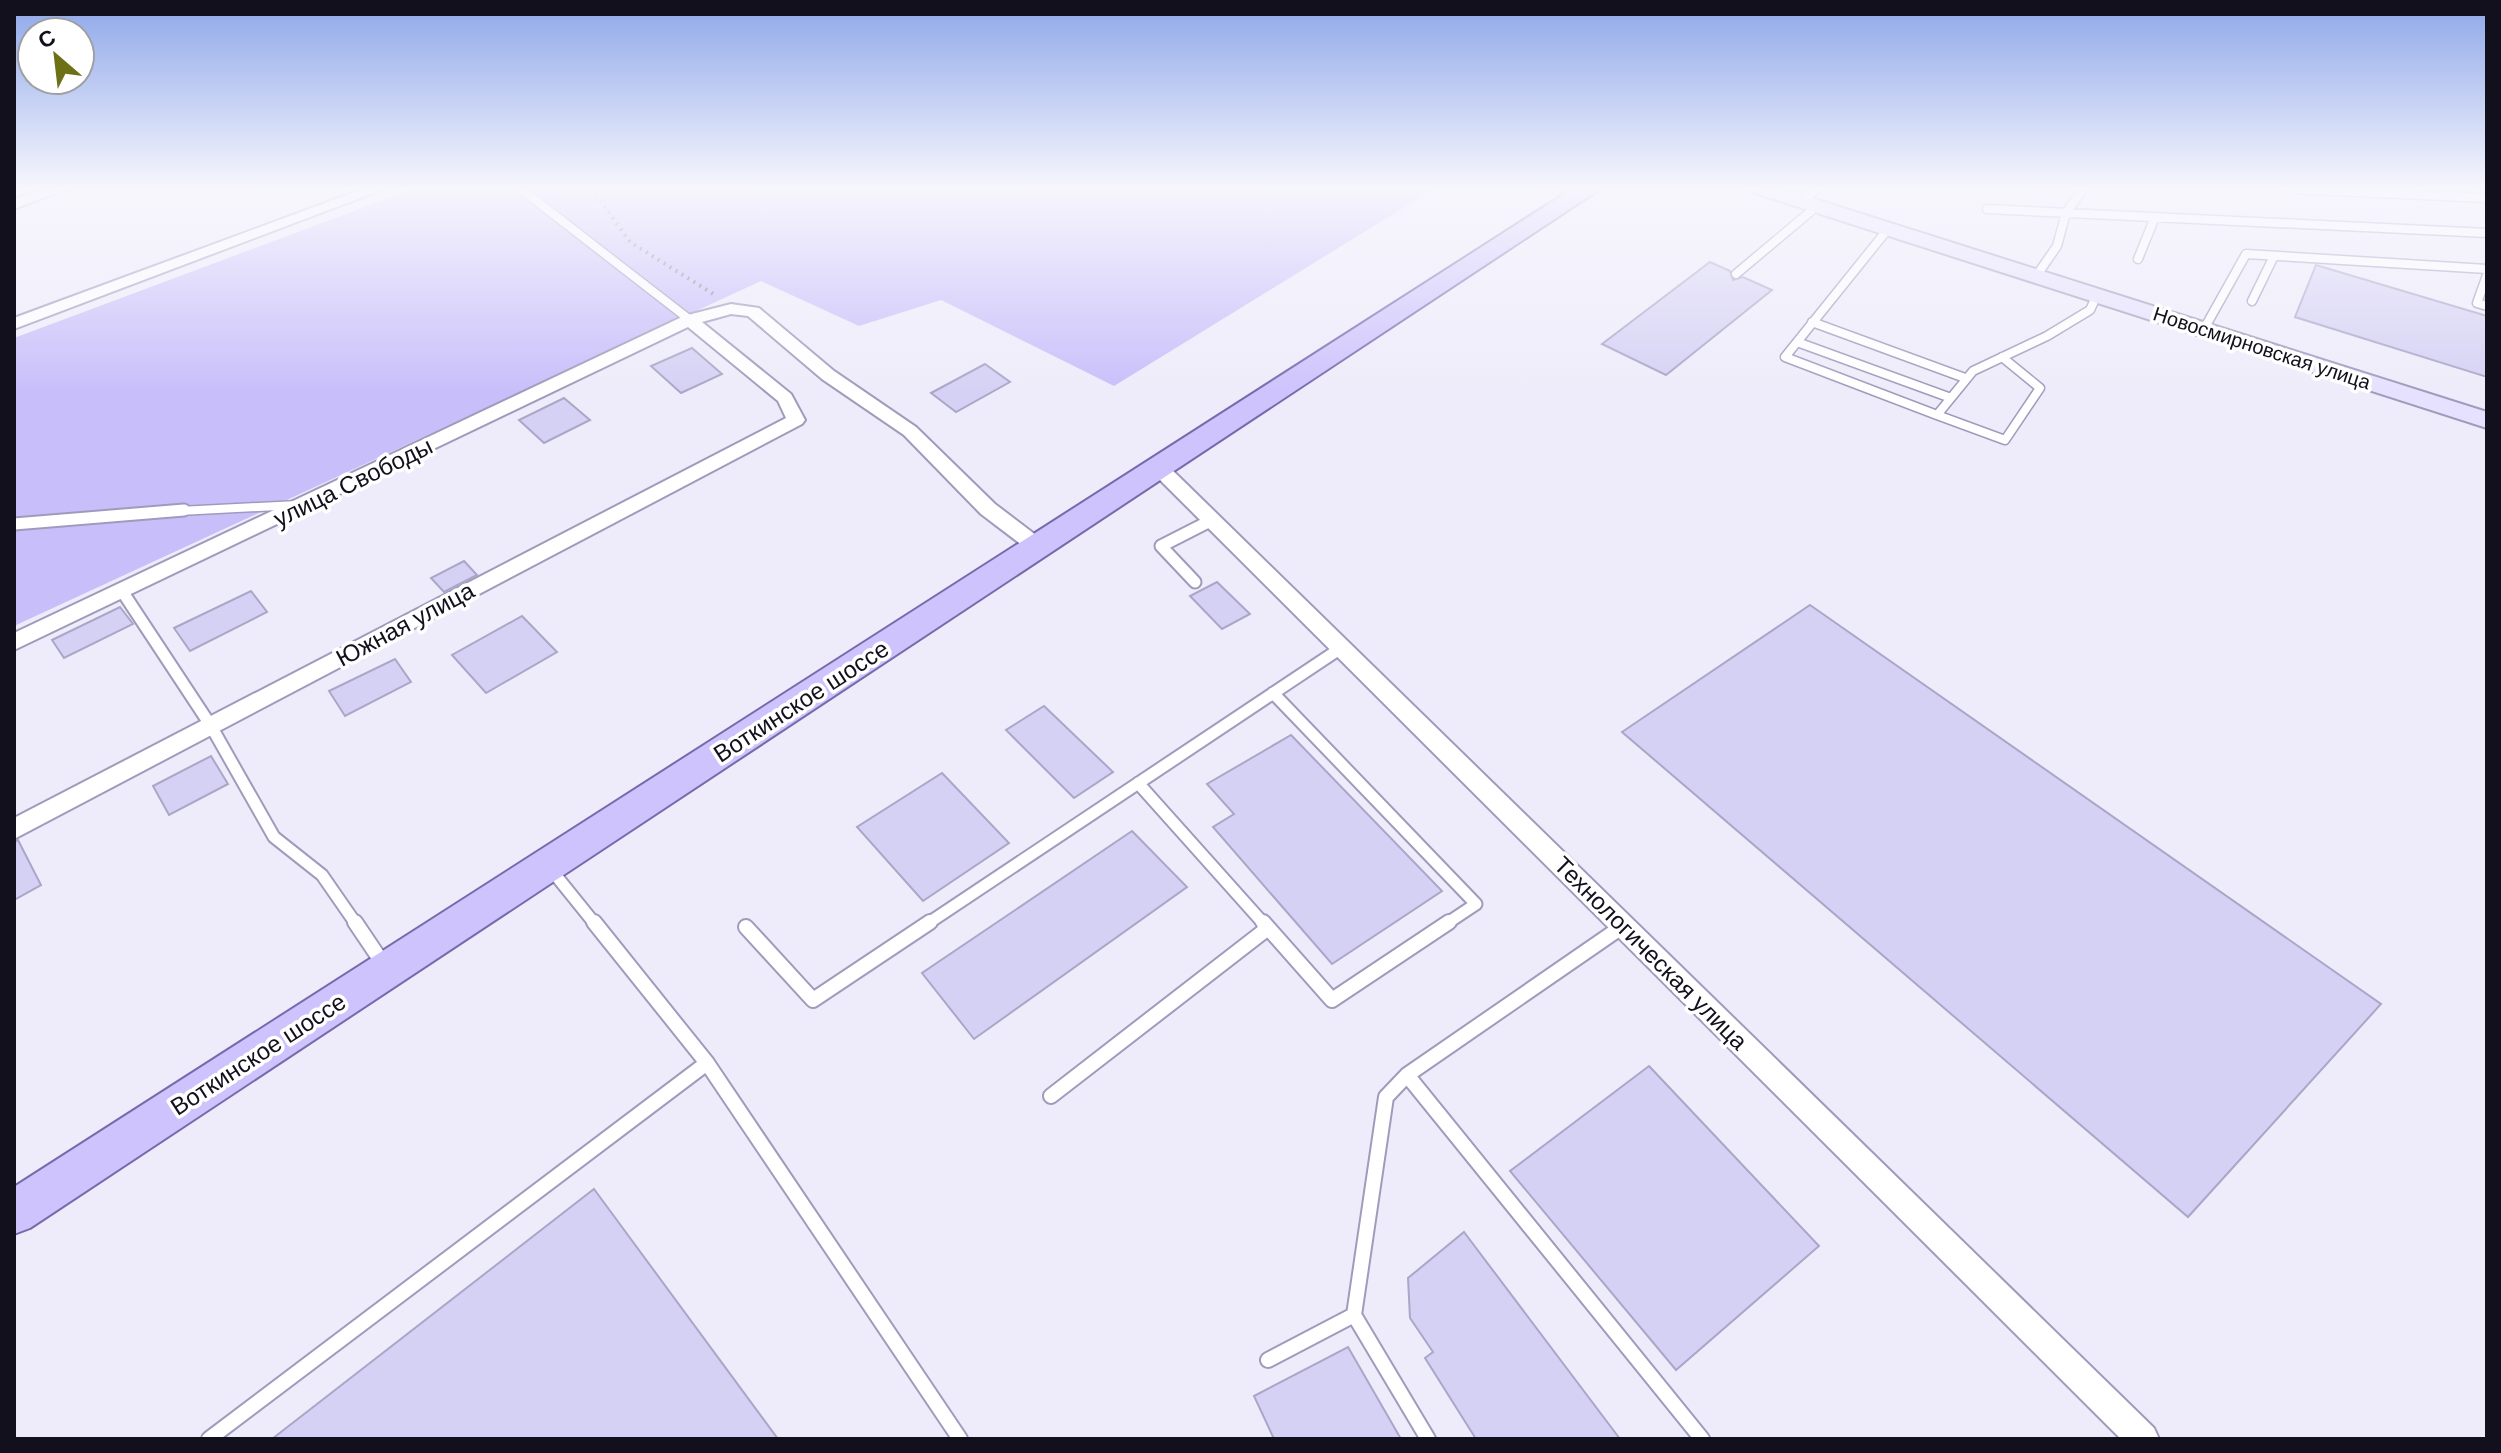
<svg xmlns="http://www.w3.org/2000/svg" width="2501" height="1453" font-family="'DM Sans',sans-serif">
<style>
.green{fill:#c8bffa}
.building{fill:#d5d1f4;stroke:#aba6c8;stroke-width:2}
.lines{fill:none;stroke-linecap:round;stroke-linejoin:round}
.lane-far2-casing{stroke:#a09bbc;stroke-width:11}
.lane-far1-casing{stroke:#a09bbc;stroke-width:15}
.lane-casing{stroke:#a09bbc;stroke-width:18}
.street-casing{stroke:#a09bbc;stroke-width:4}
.secondary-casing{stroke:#a09bbc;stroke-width:4}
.primary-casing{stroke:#776aac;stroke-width:4}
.path{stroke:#898794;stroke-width:4;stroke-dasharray:2 5;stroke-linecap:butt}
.lane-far2{stroke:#fff;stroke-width:8}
.lane-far1{stroke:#fff;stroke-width:11}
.lane{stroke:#fff;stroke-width:14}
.street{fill:#fff;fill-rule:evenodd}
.secondary{fill:#e6e1fe;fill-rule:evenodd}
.primary{fill:#cec3fc;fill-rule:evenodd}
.labels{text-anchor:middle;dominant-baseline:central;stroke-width:7;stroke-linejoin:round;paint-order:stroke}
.far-street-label{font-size:20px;fill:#12101c;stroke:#fff}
.street-label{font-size:24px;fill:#12101c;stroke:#fff}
</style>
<rect width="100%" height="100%" fill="#eeecfa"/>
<path class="green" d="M413 189H1434L1114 386 941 300 859 326 761 281 14 626V338Z"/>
<path class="building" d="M1710 262 1730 271 1733 280 1743 277 1772 290 1666 375 1602 344Z
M2316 265 2487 316V377L2295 317Z
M692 348 722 374 681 393 651 366Z
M985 364 1010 382 956 412 931 393Z
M564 398 590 420 544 443 519 420Z
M464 561 477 575 444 592 431 578Z
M1217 582 1250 614 1222 629 1190 596Z
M251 591 267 612 190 651 174 628Z
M1810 605 2381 1004 2188 1217 1622 732Z
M120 607 133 624 64 658 52 640Z
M522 616 557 652 486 693 452 655Z
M395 659 411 682 345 716 329 691Z
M1044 706 1113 772 1074 798 1006 730Z
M1291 735 1442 891 1332 964 1213 827 1234 814 1207 784Z
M211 756 228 784 169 815 153 786Z
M942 773 1009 843 923 901 857 827Z
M1132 831 1187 887 974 1039 922 973Z
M18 840 41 885 14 900V842Z
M1649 1066 1819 1246 1676 1370 1510 1171Z
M594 1189 778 1439H272Z
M1464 1232 1620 1439H1476L1425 1358 1433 1352 1410 1318 1408 1278Z
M1348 1347 1401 1439H1274L1254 1396Z"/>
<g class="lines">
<g class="lane-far2-casing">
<path id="lane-far2" d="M521 189 690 320
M2292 189 2487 198
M1801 202 1816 189
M1987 209 2487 233
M1888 229 1785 357 1937 415 1973 371 2047 336 2090 310 2097 295
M2138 259 2155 217
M1736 274 1817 206
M2037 275 2057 246 2066 213 2083 189
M2487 275 2477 303 2487 306
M2252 301 2274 256
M1812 322 1965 378
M2204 329 2246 254 2487 269
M1797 342 1951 398
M1937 415 2005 440 2040 388 2002 357
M160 512 297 505"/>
</g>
<g class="lane-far1-casing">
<path id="lane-far1" d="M14 524 184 510
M1195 582 1161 546 1212 520
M122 591 211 726 274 837 322 875 356 924
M1273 693 1476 904 1446 924
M1138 783 1264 924
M549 867 595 924
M927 924 1341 648"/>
</g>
<g class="lane-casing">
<path id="lane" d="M355 922 384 965
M1263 922 1332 1000 1449 922
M746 927 813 1000 930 922
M707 1063 960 1439
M1407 1075 1702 1439
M1051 1096 1268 928
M1268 1360 1354 1315
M209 1439 707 1063 594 922
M1428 1439 1354 1315 1386 1097 1407 1075 1623 926"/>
</g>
<g class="street-casing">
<path id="street" d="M45 189H67L14 209V199Z
M363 189H384L14 329V318Z
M731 304 759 308 834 371 916 427 995 504 1045 542 1048 547 1045 552H1031L981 514 904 435 822 379 748 316 731 314 702 322 791 394 805 420 802 424 14 839V818L786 418 778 401 688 327 14 650V633L684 316Z
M1159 462 1166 464 2154 1428 2159 1439H2121L1152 472 1150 468 1152 464Z"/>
</g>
<g class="secondary-casing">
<path id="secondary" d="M1752 189H1783L2487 412V428L1755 193Z"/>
</g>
<g class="primary-casing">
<path id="primary" d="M1572 189H1600L30 1228 14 1234V1187Z"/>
</g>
<path class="path" d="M592 189 630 242 715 295"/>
<use href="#lane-far2" class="lane-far2"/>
<use href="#lane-far1" class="lane-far1"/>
<use href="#lane" class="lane"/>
<use href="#street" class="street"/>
<use href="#secondary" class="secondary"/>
<use href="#primary" class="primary"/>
</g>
<linearGradient id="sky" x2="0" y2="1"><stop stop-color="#8da7e9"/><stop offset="0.48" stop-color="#f7f6fd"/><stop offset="1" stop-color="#f7f6fd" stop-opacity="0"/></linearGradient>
<rect width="2501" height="392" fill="url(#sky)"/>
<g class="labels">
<g class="far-street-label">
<text transform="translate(2262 348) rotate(18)">Новосмирновская улица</text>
</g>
<g class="street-label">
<text transform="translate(353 482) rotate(-26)">улица Свободы</text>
<text transform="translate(405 624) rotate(-28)">Южная улица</text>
<text transform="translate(801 701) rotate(-33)">Воткинское шоссе</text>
<text transform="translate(1651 953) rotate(45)">Технологическая улица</text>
<text transform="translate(258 1054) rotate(-33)">Воткинское шоссе</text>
</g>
</g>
<rect width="2501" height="1453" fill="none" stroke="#12101c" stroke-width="32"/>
<g transform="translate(56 56) rotate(332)"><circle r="38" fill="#ffffff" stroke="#a09fa4" stroke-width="2"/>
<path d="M0-6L14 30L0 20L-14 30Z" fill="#6e7015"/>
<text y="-12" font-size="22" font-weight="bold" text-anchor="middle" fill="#12101c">С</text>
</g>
</svg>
